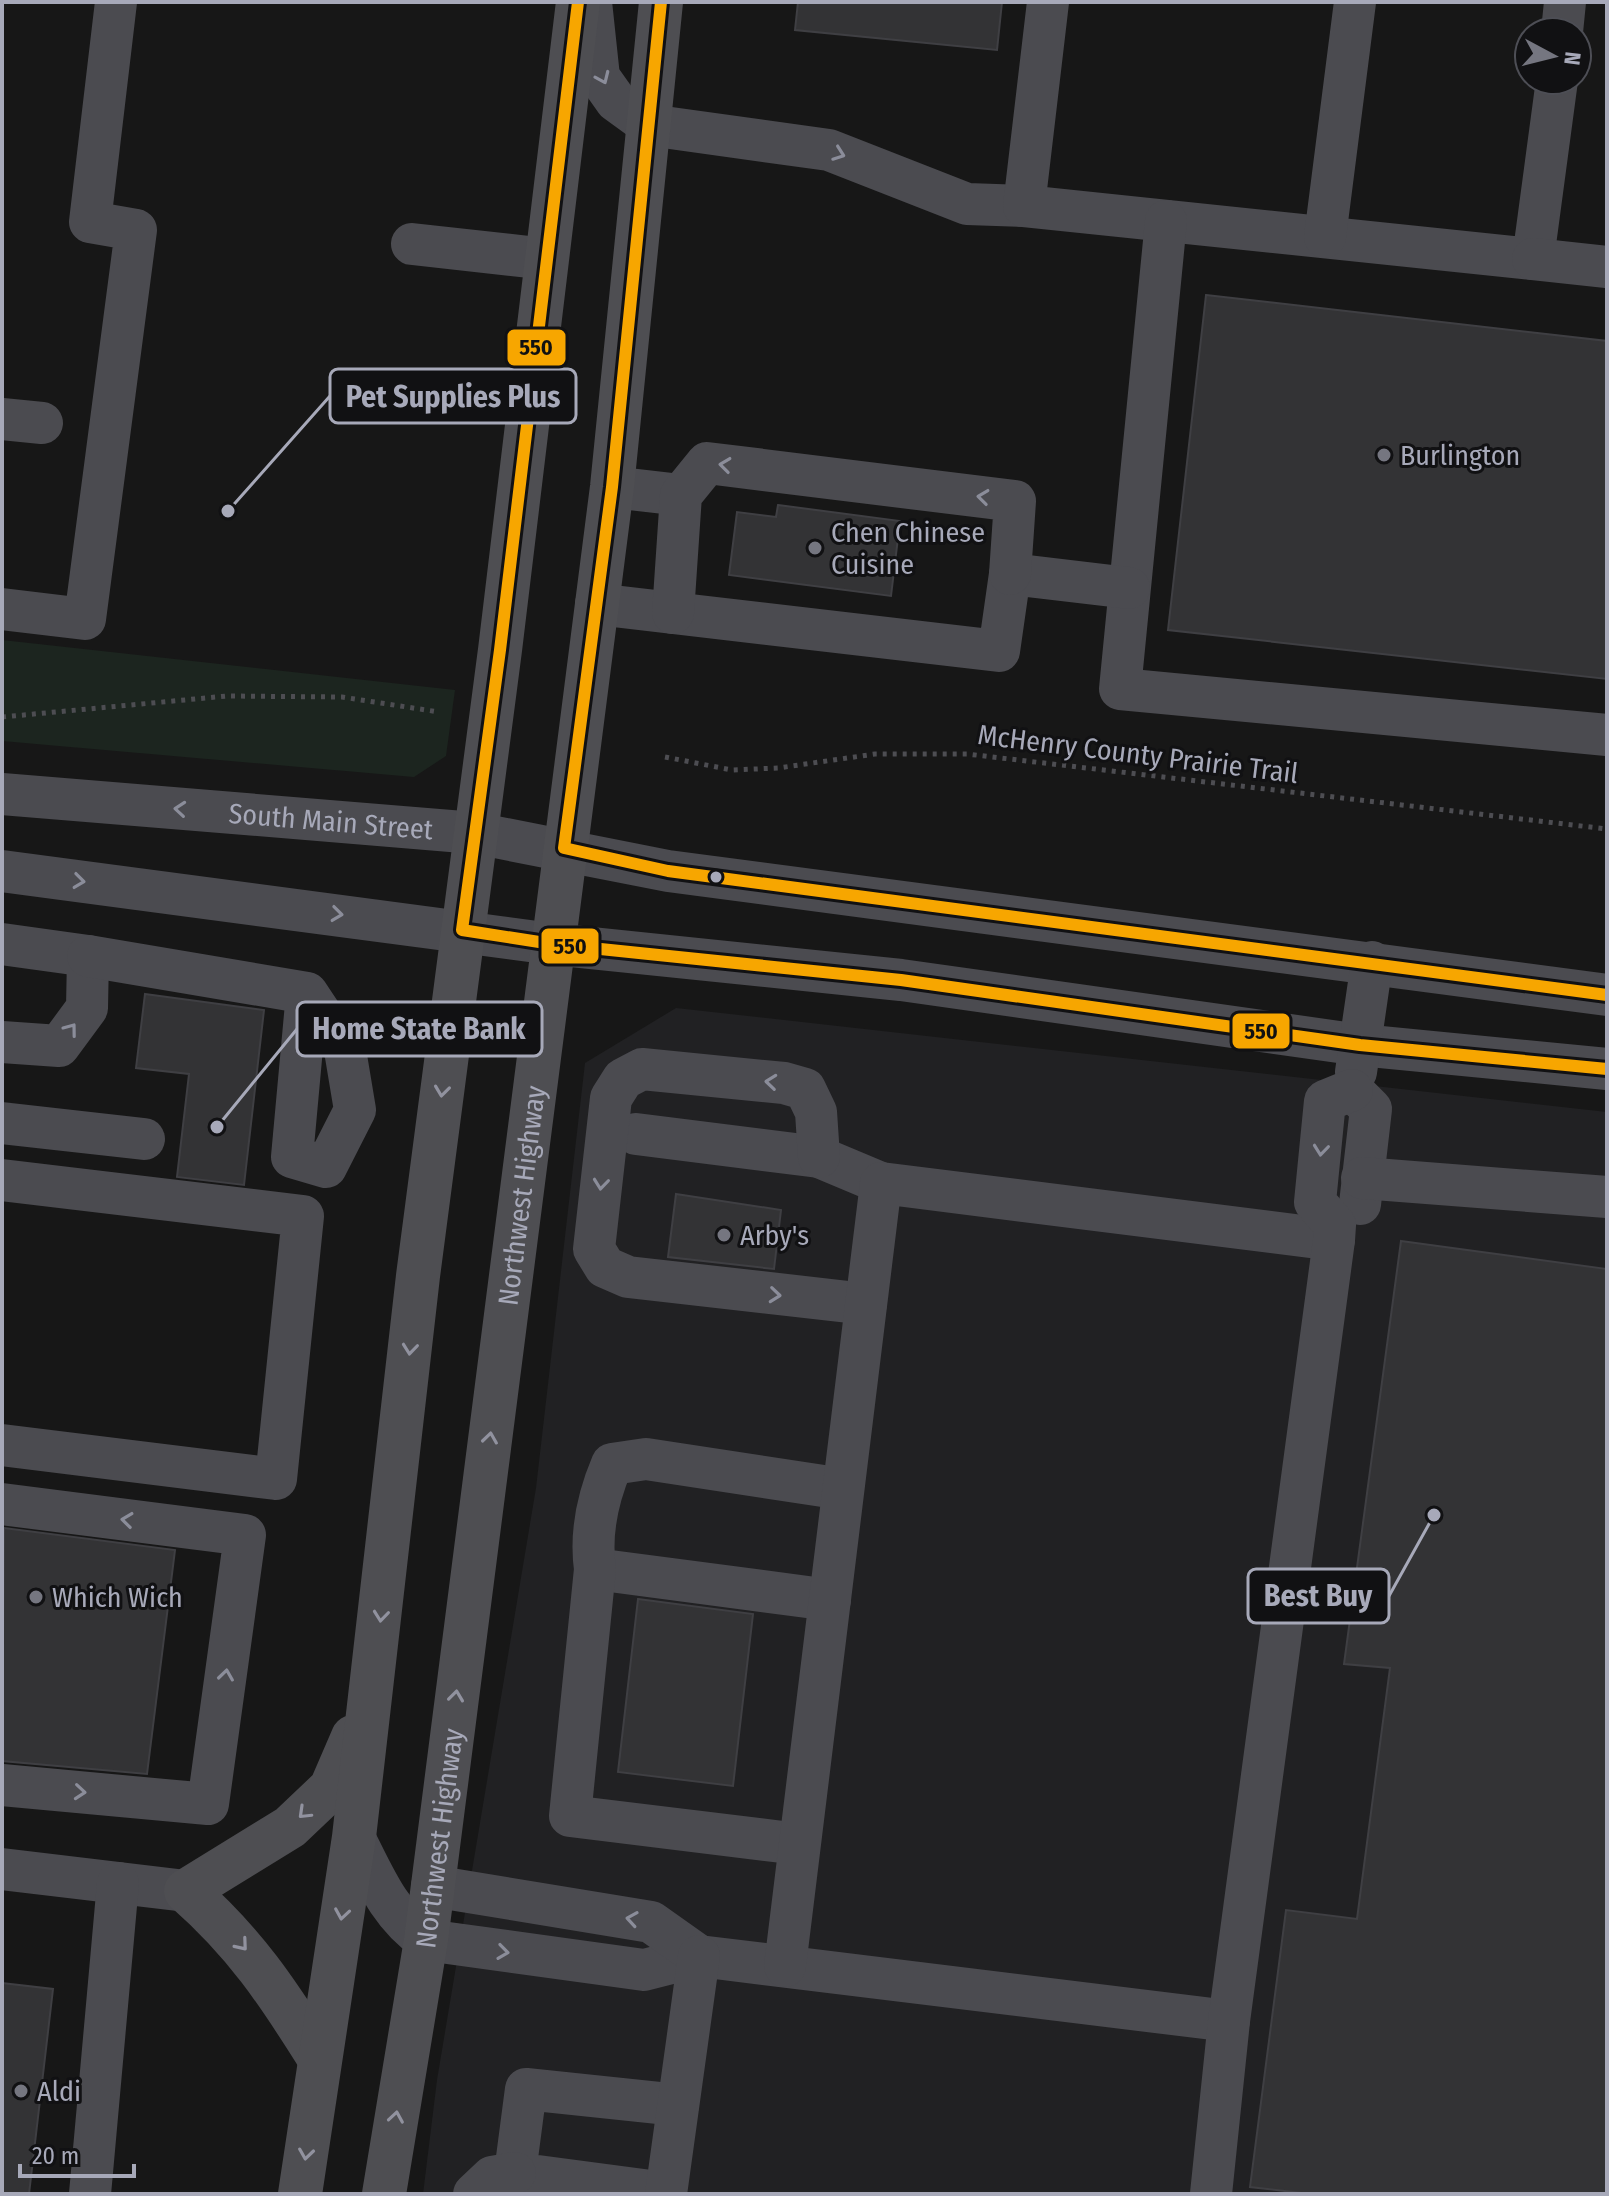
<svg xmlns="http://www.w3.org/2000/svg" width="1609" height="2196" font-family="'Fira Sans Condensed',sans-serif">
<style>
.built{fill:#212123}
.green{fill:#1c251f}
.building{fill:#333335;stroke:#3f3f43;stroke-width:2}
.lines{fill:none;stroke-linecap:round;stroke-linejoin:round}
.path{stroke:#4d4d52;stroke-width:5;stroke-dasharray:4 6;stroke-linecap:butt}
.minor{stroke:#4b4b50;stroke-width:42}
.major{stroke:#4e4e52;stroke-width:44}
.bus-1-casing{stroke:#111113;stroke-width:18}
.bus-1{stroke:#f7a600;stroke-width:12}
.oneway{stroke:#8b8d9a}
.oneway2{stroke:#91929f}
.poi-dot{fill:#757680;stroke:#111113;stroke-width:3}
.bus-dot{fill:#a7a9b9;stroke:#111113;stroke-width:3}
.labels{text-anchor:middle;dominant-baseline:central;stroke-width:6;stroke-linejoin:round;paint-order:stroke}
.poi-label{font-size:28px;fill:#a7a9b9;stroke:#111113;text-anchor:start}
.street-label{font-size:28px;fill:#a7a9b9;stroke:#111113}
.leader{fill:none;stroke:#a7a9b9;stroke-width:3}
.callout-dot{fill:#a7a9b9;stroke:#111113;stroke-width:3}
.callout{fill:#111113;stroke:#a7a9b9;stroke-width:3}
.callout-label{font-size:30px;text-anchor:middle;font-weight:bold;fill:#a7a9b9}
.line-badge{stroke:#111113;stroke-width:3}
.pale-badge-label{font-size:22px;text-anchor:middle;font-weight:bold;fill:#111}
</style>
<rect width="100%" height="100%" fill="#171717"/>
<path class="built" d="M676 1008 1607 1112V2194H423L437 2080 536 1488 585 1063Z"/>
<path class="green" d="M2 640 455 690 446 756 414 777 2 741Z"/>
<path class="building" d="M798 2H1002L997 50 795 30Z
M1206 295 1607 341V679L1168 630Z
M778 505 900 521 891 596 729 575 737 512 776 517Z
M145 994 264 1010 244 1185 177 1177 189 1074 136 1068Z
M676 1194 781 1210 774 1269 668 1257Z
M1401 1241 1607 1269V2194H1310L1250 2187 1286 1910 1357 1919 1390 1668 1344 1664Z
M4 1528 175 1550 147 1774 2 1761Z
M638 1599 753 1614 733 1786 618 1772Z
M2 1983 53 1989 29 2194H2Z"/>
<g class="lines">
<path class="path" d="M2 717 227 696 342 697 439 712
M665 757 732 770 778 768 875 754H967L1607 829"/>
<g class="minor">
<path d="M591 2 599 77 616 101 649 125 829 150 967 204 1024 206"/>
<path d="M1048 2 1024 206 1533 259 1557 80"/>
<path d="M1562 32 1565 2"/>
<path d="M1166 221 1120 689 1607 735"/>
<path d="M1325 237 1355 2"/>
<path d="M412 244 547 259"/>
<path d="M1533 259 1607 267"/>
<path d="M2 419 42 423"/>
<path d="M612 487 681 495"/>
<path d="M596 604 999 651 1010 574 1129 588"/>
<path d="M2 609 85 619 136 230 90 222 116 2"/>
<path d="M673 613 681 495 707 463 1015 501 1010 574"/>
<path id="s1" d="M2 794 475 833 668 871 1607 995"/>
<path d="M2 871 552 944 901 980 1360 1045 1607 1069"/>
<path d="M2 944 88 956 87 1008 59 1046 2 1042"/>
<path d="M88 956 307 993 292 1157 326 1167 355 1110 345 1050 307 993"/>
<path d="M1356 1072 1372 962"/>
<path d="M1352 1090 1371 1109 1360 1204"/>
<path d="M2 1123 144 1139"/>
<path d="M636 1134 819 1157 881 1183"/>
<path d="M819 1157 816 1112 805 1089 784 1083 642 1069 623 1079 611 1098 594 1249 605 1267 628 1277 866 1304"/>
<path d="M1362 1178 1607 1197"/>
<path d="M2 1180 303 1216 276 1479 2 1445"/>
<path d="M2 1504 245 1535 208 1804 2 1785"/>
<path d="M595 1569 830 1600"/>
<path d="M354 1837C374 1876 389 1915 426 1940L644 1970 699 1956 1229 2021"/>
<path d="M799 1844 570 1816 595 1569C590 1533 598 1497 612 1464L646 1459 843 1489"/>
<path d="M2 1869 186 1891"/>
<path d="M432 1886 651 1922 699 1956"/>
<path d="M785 1966 881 1183 1334 1240"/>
<path d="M666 2193 515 2173 526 2089 678 2105"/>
<path d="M90 2194 118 1883"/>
<path d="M474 2194 492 2177 515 2173"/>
<path d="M666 2194 699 1956"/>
<path d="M1211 2194 1229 2021 1334 1240 1335 1225 1315 1202 1325 1101 1352 1090"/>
</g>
<g class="major">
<path d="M319 2058C277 1991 245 1943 186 1891L290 1827 331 1788 353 1737"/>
<path d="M300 2194 354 1837 418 1276 500 650 578 2"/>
<path id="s2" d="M384 2194 426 1940 612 487 661 2"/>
</g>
<g class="bus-1-casing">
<path id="bus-1" d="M578 2 500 650 462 930 552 944 901 980 1360 1045 1607 1069
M661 2 612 487 564 848 668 871 1607 995"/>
</g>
<use href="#bus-1" class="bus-1"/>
</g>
<defs><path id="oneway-chevron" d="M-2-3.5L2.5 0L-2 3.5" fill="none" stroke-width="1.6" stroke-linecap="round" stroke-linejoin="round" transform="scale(2)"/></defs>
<g class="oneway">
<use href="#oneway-chevron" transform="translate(603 78) rotate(66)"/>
<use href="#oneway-chevron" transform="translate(839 154) rotate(20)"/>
<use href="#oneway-chevron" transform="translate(725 465) rotate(-173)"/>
<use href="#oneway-chevron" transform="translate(983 497) rotate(-173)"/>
<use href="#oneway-chevron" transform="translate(180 809) rotate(-175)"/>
<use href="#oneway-chevron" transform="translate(79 881) rotate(7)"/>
<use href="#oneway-chevron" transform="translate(337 914) rotate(7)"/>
<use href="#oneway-chevron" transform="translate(71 1029) rotate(-53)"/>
<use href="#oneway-chevron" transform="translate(771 1082) rotate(-174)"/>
<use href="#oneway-chevron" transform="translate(1321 1150) rotate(96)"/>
<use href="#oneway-chevron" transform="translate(601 1184) rotate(96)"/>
<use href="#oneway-chevron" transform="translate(775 1295) rotate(6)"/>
<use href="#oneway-chevron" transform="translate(127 1520) rotate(-173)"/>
<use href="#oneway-chevron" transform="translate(226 1675) rotate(-82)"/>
<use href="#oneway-chevron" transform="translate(80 1792) rotate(5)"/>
<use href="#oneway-chevron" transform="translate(632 1919) rotate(-171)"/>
<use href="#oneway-chevron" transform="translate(503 1952) rotate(8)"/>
</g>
<g class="oneway2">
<use href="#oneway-chevron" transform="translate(442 1091) rotate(97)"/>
<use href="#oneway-chevron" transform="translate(410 1349) rotate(96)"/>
<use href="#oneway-chevron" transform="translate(490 1438) rotate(-82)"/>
<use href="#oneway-chevron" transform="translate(381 1616) rotate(96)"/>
<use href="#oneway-chevron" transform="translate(456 1696) rotate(-83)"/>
<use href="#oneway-chevron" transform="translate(304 1813) rotate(136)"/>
<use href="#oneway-chevron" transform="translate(342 1914) rotate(99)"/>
<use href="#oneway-chevron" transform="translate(242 1945) rotate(50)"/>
<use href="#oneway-chevron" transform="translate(396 2117) rotate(-81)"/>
<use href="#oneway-chevron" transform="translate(306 2154) rotate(98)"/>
</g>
<g class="poi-dot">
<circle cx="1384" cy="455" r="8"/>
<circle cx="815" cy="548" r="8"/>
<circle cx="724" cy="1235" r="8"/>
<circle cx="36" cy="1597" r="8"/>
<circle cx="21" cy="2091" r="8"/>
</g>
<circle class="bus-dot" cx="716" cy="877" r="7"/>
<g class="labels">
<g class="poi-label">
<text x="1400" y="455">Burlington</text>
<text x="831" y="532">Chen Chinese<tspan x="831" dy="32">Cuisine</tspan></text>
<text x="740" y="1235">Arby's</text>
<text x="52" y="1597">Which Wich</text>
<text x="37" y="2091">Aldi</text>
</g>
<g class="street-label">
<text transform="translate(1138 754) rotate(7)">McHenry County Prairie Trail</text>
<text stroke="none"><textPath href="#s1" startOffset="330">South Main Street</textPath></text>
<text stroke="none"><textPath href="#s2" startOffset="1008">Northwest Highway</textPath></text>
<text stroke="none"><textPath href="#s2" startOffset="360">Northwest Highway</textPath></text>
</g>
</g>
<path class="leader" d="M228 511L330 396M217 1127L297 1029M1434 1515L1389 1596"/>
<g class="callout-dot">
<circle cx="228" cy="511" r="8"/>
<circle cx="217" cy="1127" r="8"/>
<circle cx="1434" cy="1515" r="8"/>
</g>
<g class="callout">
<rect x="330" y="369" width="246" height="54" rx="8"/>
<rect x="297" y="1002" width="245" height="54" rx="8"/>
<rect x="1248" y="1569" width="141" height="54" rx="8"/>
</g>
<g class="callout-label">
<text x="453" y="407">Pet Supplies Plus</text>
<text x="419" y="1039">Home State Bank</text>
<text x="1318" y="1606">Best Buy</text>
</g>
<g class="line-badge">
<rect x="506" y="328" width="61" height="39" rx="8" fill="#f7a600"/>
<rect x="540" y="927" width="60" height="38" rx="8" fill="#f7a600"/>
<rect x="1231" y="1012" width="60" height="38" rx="8" fill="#f7a600"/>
</g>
<g class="pale-badge-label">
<text x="536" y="355">550</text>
<text x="570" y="954">550</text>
<text x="1261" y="1039">550</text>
</g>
<rect width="1609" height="2196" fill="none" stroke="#a7a9b9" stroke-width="8"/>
<g transform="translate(1553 56) rotate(97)"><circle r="38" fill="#111113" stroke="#4d4e55" stroke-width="2"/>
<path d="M0-6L14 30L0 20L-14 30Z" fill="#757680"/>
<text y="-12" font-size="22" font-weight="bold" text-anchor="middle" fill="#a7a9b9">N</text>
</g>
<path d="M20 2164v12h114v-12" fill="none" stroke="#a7a9b9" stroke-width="4"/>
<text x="32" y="2164" font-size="24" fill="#a7a9b9" stroke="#111113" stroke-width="6" paint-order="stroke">20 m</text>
</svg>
